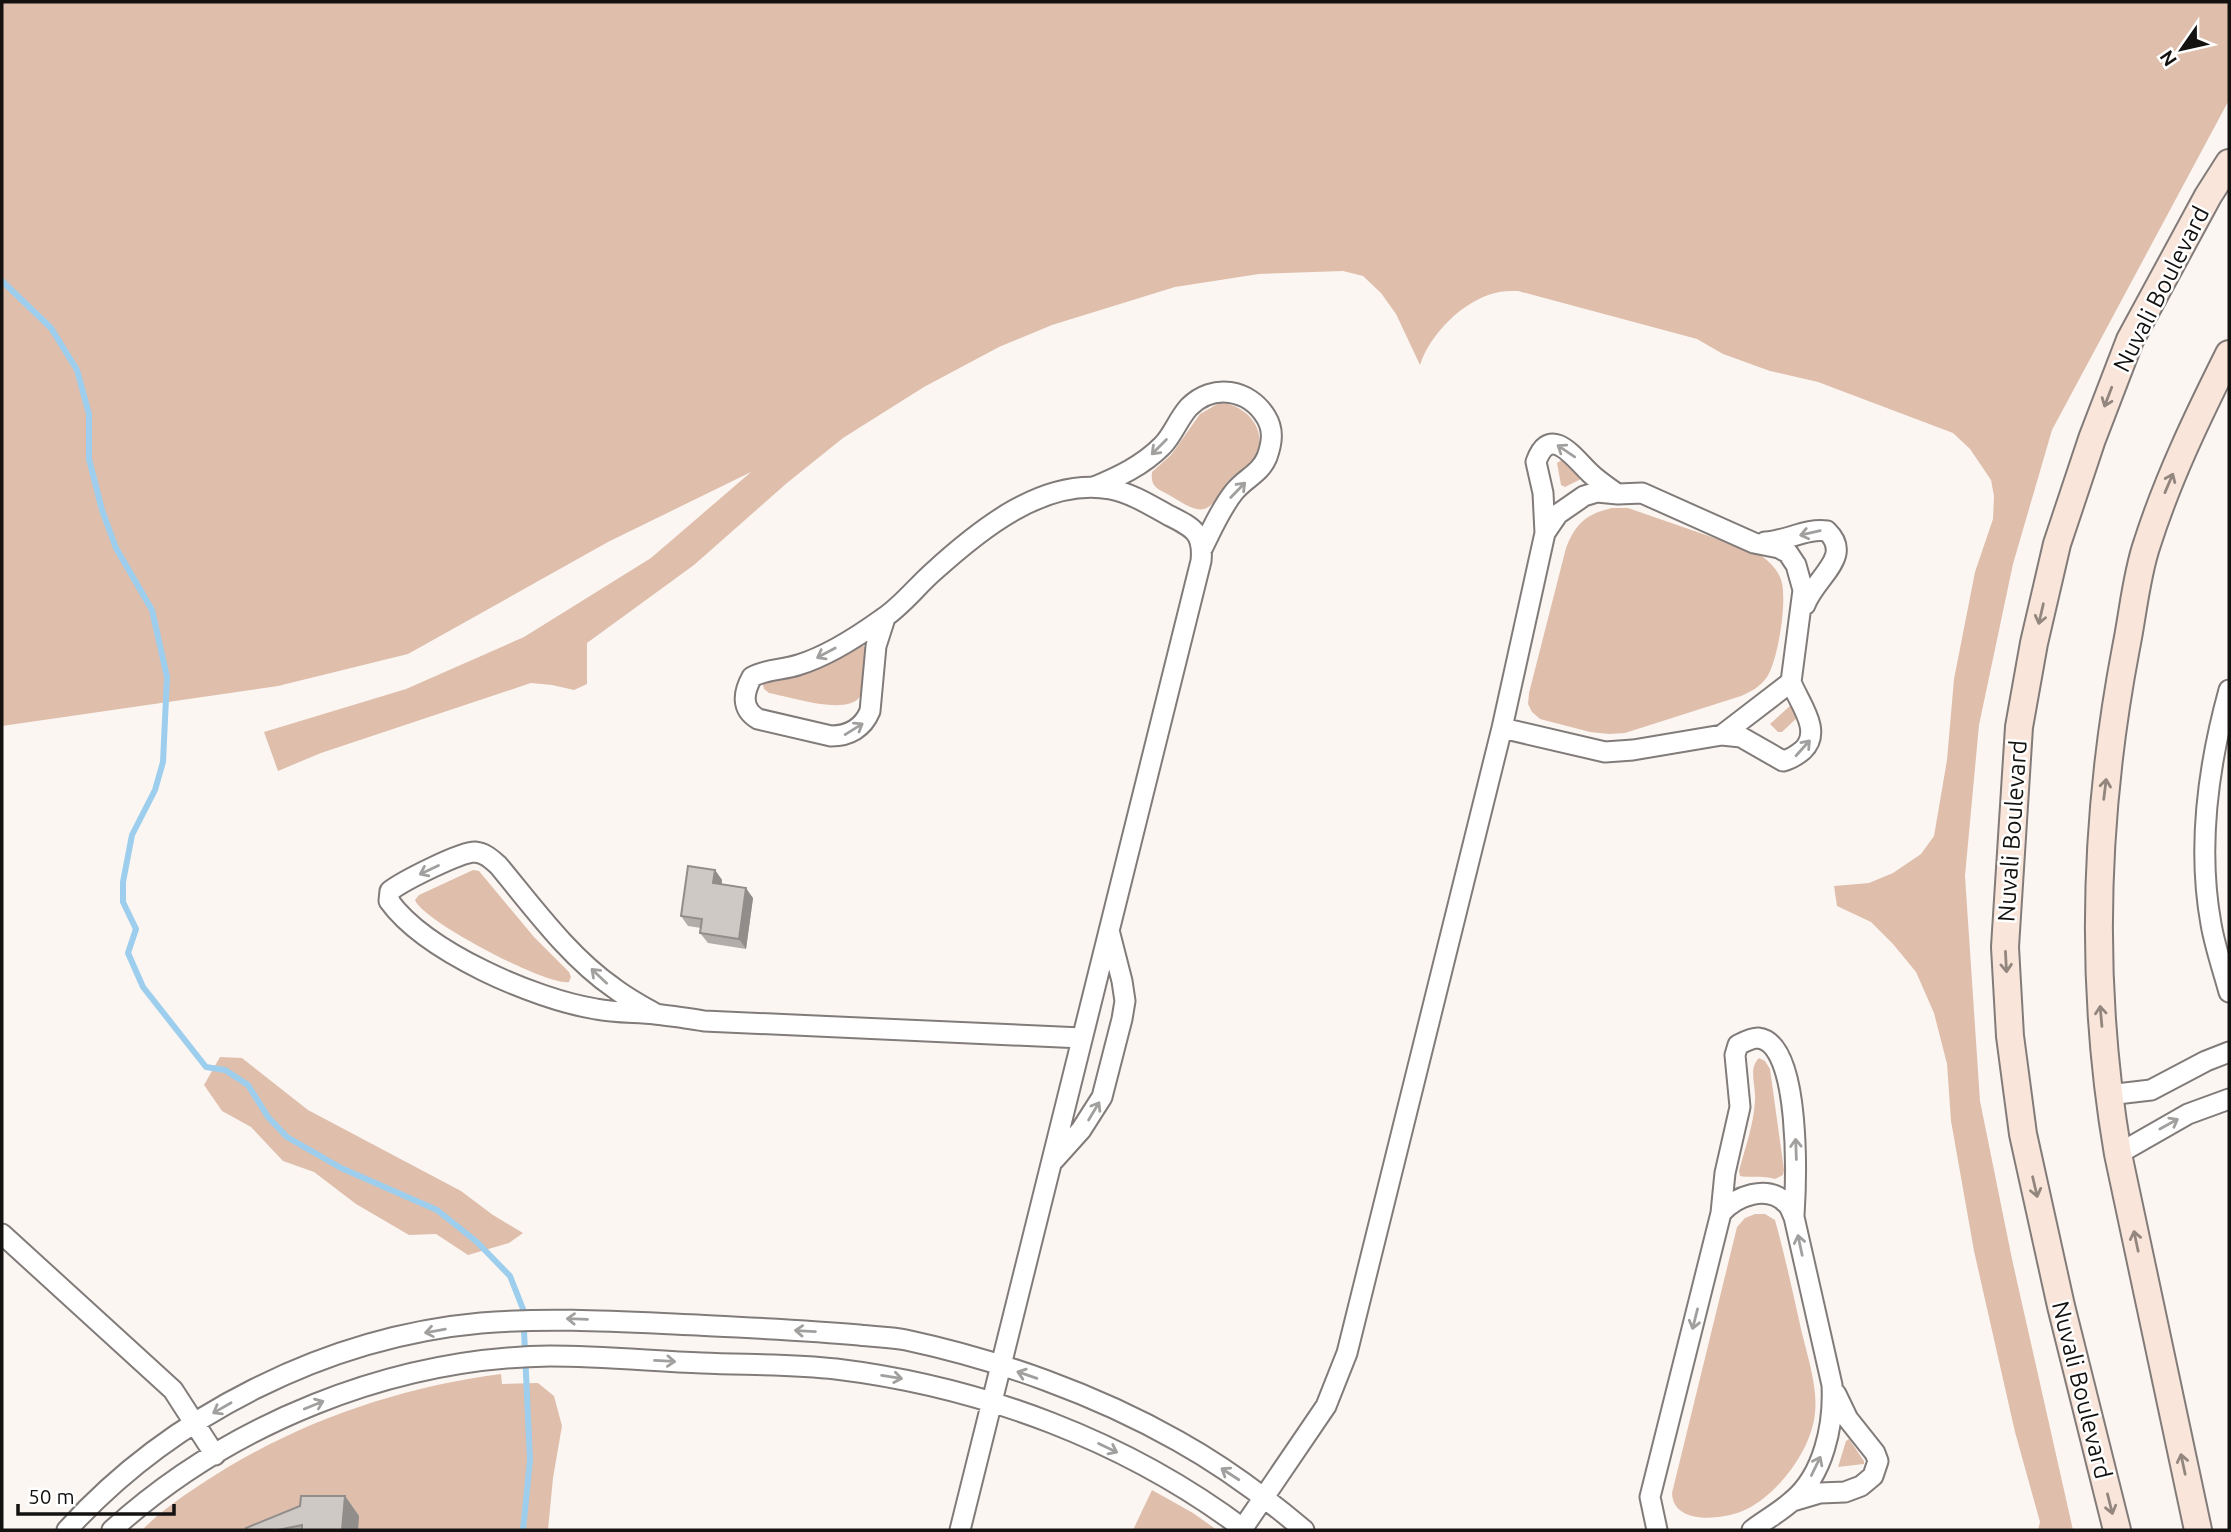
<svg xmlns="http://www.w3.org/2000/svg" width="2231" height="1532" font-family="Ubuntu,sans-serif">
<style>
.green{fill:#dfbfac}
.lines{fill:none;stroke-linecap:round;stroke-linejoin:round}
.stream{stroke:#9dceed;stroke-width:6}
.minor-casing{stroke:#817b79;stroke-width:23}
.secondary-casing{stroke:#817b79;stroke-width:30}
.minor{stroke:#fff;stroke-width:19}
.secondary{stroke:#f9e5d9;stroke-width:26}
.wall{fill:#b2adaa}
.shaded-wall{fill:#918d8b}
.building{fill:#cfc9c6;stroke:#918d8b;stroke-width:2}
.oneway{stroke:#92867f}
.oneway2{stroke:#a1a09f}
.labels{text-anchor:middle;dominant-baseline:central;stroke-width:5;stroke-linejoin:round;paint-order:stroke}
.street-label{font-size:24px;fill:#131210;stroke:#fff}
</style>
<rect width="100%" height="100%" fill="#fcf6f3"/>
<path class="green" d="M2 2H2229V100L2052 430 2013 564 1979 725 1965 876 1980 1101 2012 1259 2073 1530H2038L2040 1522 2015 1432 1974 1251 1951 1121 1947 1064 1934 1013 1916 972 1893 944 1871 922 1837 906 1834 886 1869 883 1893 873 1921 854 1934 836 1947 760 1954 679 1975 572 1993 519 1994 496 1991 480 1970 449 1953 433 1818 382 1770 371 1723 354 1697 339 1518 291C1511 291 1502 291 1495 293 1463 301 1430 334 1420 365L1396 314 1381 293 1363 276 1343 271 1259 274 1175 287 1052 325 999 347 924 387 843 438 787 483 694 565 587 643V684L574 690 552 685 531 683 321 753 278 771 264 732 406 689 524 637 651 558 751 472 608 542 408 654 278 686 2 726Z
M1219 403C1247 403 1272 434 1253 460 1247 468 1235 473 1228 481 1222 489 1214 507 1204 509 1193 512 1179 500 1169 495 1158 489 1150 487 1152 472L1171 455 1200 414Z
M1568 456 1585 477 1565 487 1561 485 1557 463Z
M1612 508H1628L1758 553C1767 560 1775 566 1780 577 1789 595 1778 661 1767 677 1760 687 1752 691 1741 696L1625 733 1609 734 1590 732 1540 719 1532 712 1528 704 1529 693 1566 548C1576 523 1586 514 1612 508Z
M861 643 866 649C865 663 868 687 859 698 845 715 790 697 769 693L764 689 761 677Z
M1791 705 1795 706 1799 716 1782 732H1778L1770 724Z
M473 870 479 871 534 937 569 972 571 977 569 982C548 987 421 920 415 900L419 895Z
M220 1057 242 1058 308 1110 461 1191 493 1215 523 1233 509 1243 468 1255 436 1234 409 1235 356 1204 314 1172 283 1161 251 1127 222 1111 204 1085Z
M1759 1058 1765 1061 1770 1069 1784 1170 1783 1175 1775 1179C1761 1175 1752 1178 1740 1176L1739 1171C1745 1148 1754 1124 1755 1100 1756 1086 1748 1068 1759 1058Z
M1755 1214H1765L1775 1220C1785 1256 1793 1293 1801 1329 1807 1355 1818 1386 1815 1413 1812 1449 1779 1493 1747 1509 1725 1520 1673 1526 1672 1493L1737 1227 1745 1218Z
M501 1374 502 1384 538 1383 554 1396 562 1426 553 1478 548 1530H142C167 1505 198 1486 228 1467 313 1417 403 1387 501 1374Z
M1849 1439 1864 1461V1464L1838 1467 1846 1441Z
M1152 1490 1193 1513 1217 1530H1133Z"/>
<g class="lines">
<path class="stream" d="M2 281 51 328 77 370 89 414V459L102 510 116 548 152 610 167 677 163 762 155 790 132 835 123 882V902L136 929 128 953 143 987 206 1067 225 1070 248 1085 268 1117 287 1137 341 1168 437 1210 477 1242 510 1276 523 1309 530 1460 523 1530"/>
<g class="minor-casing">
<path id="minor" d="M1094 487C1118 477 1142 466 1162 446 1173 435 1178 419 1189 407 1213 383 1249 389 1266 417 1274 430 1272 443 1267 457 1260 474 1245 478 1234 492 1221 508 1212 529 1203 547
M1545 533 1543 493 1536 462C1550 422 1575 459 1590 473 1598 481 1608 487 1617 494
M1765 542C1787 541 1806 528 1827 531 1854 557 1815 577 1805 605
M885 618 876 646 870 711C863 728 849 736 831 736L758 719C741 709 743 693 752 677 766 669 783 670 798 665 828 656 857 637 882 619 901 607 916 587 933 572 978 531 1043 477 1110 489 1131 493 1150 505 1168 515 1192 527 1204 532 1201 561L960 1530
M2229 690C2208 766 2197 847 2211 924 2215 947 2223 970 2229 992
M1722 735 1741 737 1783 761C1791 759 1796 756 1803 750 1823 731 1799 703 1791 682
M656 1014C642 1006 627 998 614 988 569 957 533 907 498 865 491 859 485 853 475 852 460 852 403 881 390 891L389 901C426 952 534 999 596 1009 616 1013 636 1012 655 1014 671 1016 688 1018 704 1021L1082 1038
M2108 1095 2151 1090 2206 1061 2229 1052
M2118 1154 2188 1114 2229 1099
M1054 1160 1081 1130 1102 1097 1122 1019 1125 1001 1122 981 1110 934
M1721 1213 1725 1173 1740 1107 1735 1055 1738 1045C1744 1042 1751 1038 1758 1038 1802 1042 1796 1185 1794 1216
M2 1234 173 1390 215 1455
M1793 1501 1820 1493 1845 1492 1861 1486 1873 1476 1878 1461 1875 1453 1848 1419 1836 1394
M1243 1528 1326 1406 1347 1353 1502 728 1545 533 1558 514 1584 496 1597 492 1618 494 1642 493 1754 543 1779 548 1788 553 1796 565 1803 590 1791 682 1722 735 1633 750 1605 752 1502 728
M67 1530C171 1415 327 1337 481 1323 554 1317 625 1322 697 1325 751 1328 805 1330 859 1335 875 1337 891 1337 906 1340 999 1360 1095 1394 1178 1441 1223 1466 1265 1497 1304 1530
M112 1530C229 1424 391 1358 550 1356 601 1356 652 1361 702 1363 747 1365 792 1364 836 1369 983 1387 1127 1441 1245 1530
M1657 1530 1650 1497 1721 1213C1736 1196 1767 1184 1786 1203 1790 1206 1792 1213 1794 1217L1832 1385C1834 1424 1824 1475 1792 1501 1780 1512 1765 1520 1752 1530"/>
</g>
<g class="secondary-casing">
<path id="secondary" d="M2117 1530 2061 1306 2023 1134 2010 1036 2005 947 2019 727 2034 643 2057 544 2092 439 2130 340 2208 196 2229 163
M2198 1530 2118 1154C2089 985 2094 816 2126 648 2133 614 2136 576 2147 544 2168 478 2198 416 2229 354"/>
</g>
<use href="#minor" class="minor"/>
<use href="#secondary" class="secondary"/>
</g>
<path class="wall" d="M715 870 722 880V884L753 898 746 949 708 943 700 933 701 928 688 926 681 916Z
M345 1496 359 1516 358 1530H247Z"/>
<path class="shaded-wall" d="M715 870 722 880 720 894 713 883Z
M746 888 753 898 746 949 739 939Z
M345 1496 359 1516 358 1530H342Z"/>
<path class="building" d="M688 866 715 870 713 883 746 888 739 939 700 933 702 919 681 916Z
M301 1496H345L342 1530H302V1525L278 1530H247L246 1528 300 1506Z"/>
<defs><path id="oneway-shaft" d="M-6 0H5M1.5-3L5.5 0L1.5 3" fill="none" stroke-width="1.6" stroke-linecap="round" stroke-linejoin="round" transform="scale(1.75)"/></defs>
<g class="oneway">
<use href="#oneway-shaft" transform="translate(2108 397) rotate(111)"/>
<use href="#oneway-shaft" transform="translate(2169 483) rotate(-67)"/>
<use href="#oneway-shaft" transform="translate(2041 614) rotate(103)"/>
<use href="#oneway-shaft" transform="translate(2105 789) rotate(-83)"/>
<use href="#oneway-shaft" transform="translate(2006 962) rotate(87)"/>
<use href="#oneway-shaft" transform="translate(2101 1016) rotate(-95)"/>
<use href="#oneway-shaft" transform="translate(2035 1187) rotate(77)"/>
<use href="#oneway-shaft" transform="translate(2136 1241) rotate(-102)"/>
<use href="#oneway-shaft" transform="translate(2183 1464) rotate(-102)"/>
<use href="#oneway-shaft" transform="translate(2110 1504) rotate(76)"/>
</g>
<g class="oneway2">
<use href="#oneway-shaft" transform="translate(1159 447) rotate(135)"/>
<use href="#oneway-shaft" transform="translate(1566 451) rotate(-146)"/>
<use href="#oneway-shaft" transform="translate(1238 490) rotate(-46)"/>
<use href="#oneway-shaft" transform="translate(1810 533) rotate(167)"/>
<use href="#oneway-shaft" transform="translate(826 653) rotate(152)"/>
<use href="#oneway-shaft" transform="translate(854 729) rotate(-32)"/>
<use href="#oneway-shaft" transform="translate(1803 748) rotate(-48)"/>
<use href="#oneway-shaft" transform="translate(429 870) rotate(155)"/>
<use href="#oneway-shaft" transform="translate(599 976) rotate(-137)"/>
<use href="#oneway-shaft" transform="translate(1094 1111) rotate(-59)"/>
<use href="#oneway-shaft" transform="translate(2169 1124) rotate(-29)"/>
<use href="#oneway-shaft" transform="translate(1796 1149) rotate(-92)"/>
<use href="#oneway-shaft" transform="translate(1800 1245) rotate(-102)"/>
<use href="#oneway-shaft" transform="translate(577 1319) rotate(-178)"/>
<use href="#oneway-shaft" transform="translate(1695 1319) rotate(104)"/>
<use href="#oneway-shaft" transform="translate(435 1331) rotate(170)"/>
<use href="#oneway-shaft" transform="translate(805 1331) rotate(-177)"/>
<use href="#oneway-shaft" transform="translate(665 1361) rotate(3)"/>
<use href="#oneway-shaft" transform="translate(1027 1375) rotate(-161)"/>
<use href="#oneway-shaft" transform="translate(892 1377) rotate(9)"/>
<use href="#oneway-shaft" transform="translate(314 1405) rotate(-22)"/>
<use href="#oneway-shaft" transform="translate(222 1408) rotate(150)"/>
<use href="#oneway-shaft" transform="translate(1108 1448) rotate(26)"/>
<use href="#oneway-shaft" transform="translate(1816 1466) rotate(-64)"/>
<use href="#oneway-shaft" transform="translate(1230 1474) rotate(-147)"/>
</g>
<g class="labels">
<g class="street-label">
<text transform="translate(2161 289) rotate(-63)">Nuvali Boulevard</text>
<text transform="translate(2012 831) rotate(-86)">Nuvali Boulevard</text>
<text transform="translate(2082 1390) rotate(76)">Nuvali Boulevard</text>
</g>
</g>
<rect width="2231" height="1532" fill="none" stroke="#131210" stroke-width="7"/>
<g transform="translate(2182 49) rotate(236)" stroke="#ffffff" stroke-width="5" paint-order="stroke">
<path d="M0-5L12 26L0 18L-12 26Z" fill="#131210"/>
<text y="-10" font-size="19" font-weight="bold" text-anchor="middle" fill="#131210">N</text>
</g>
<path d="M18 1504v10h156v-10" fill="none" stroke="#131210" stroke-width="3.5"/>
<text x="28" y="1504" font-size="21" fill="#131210" stroke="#ffffff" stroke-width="5" paint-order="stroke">50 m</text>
</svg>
